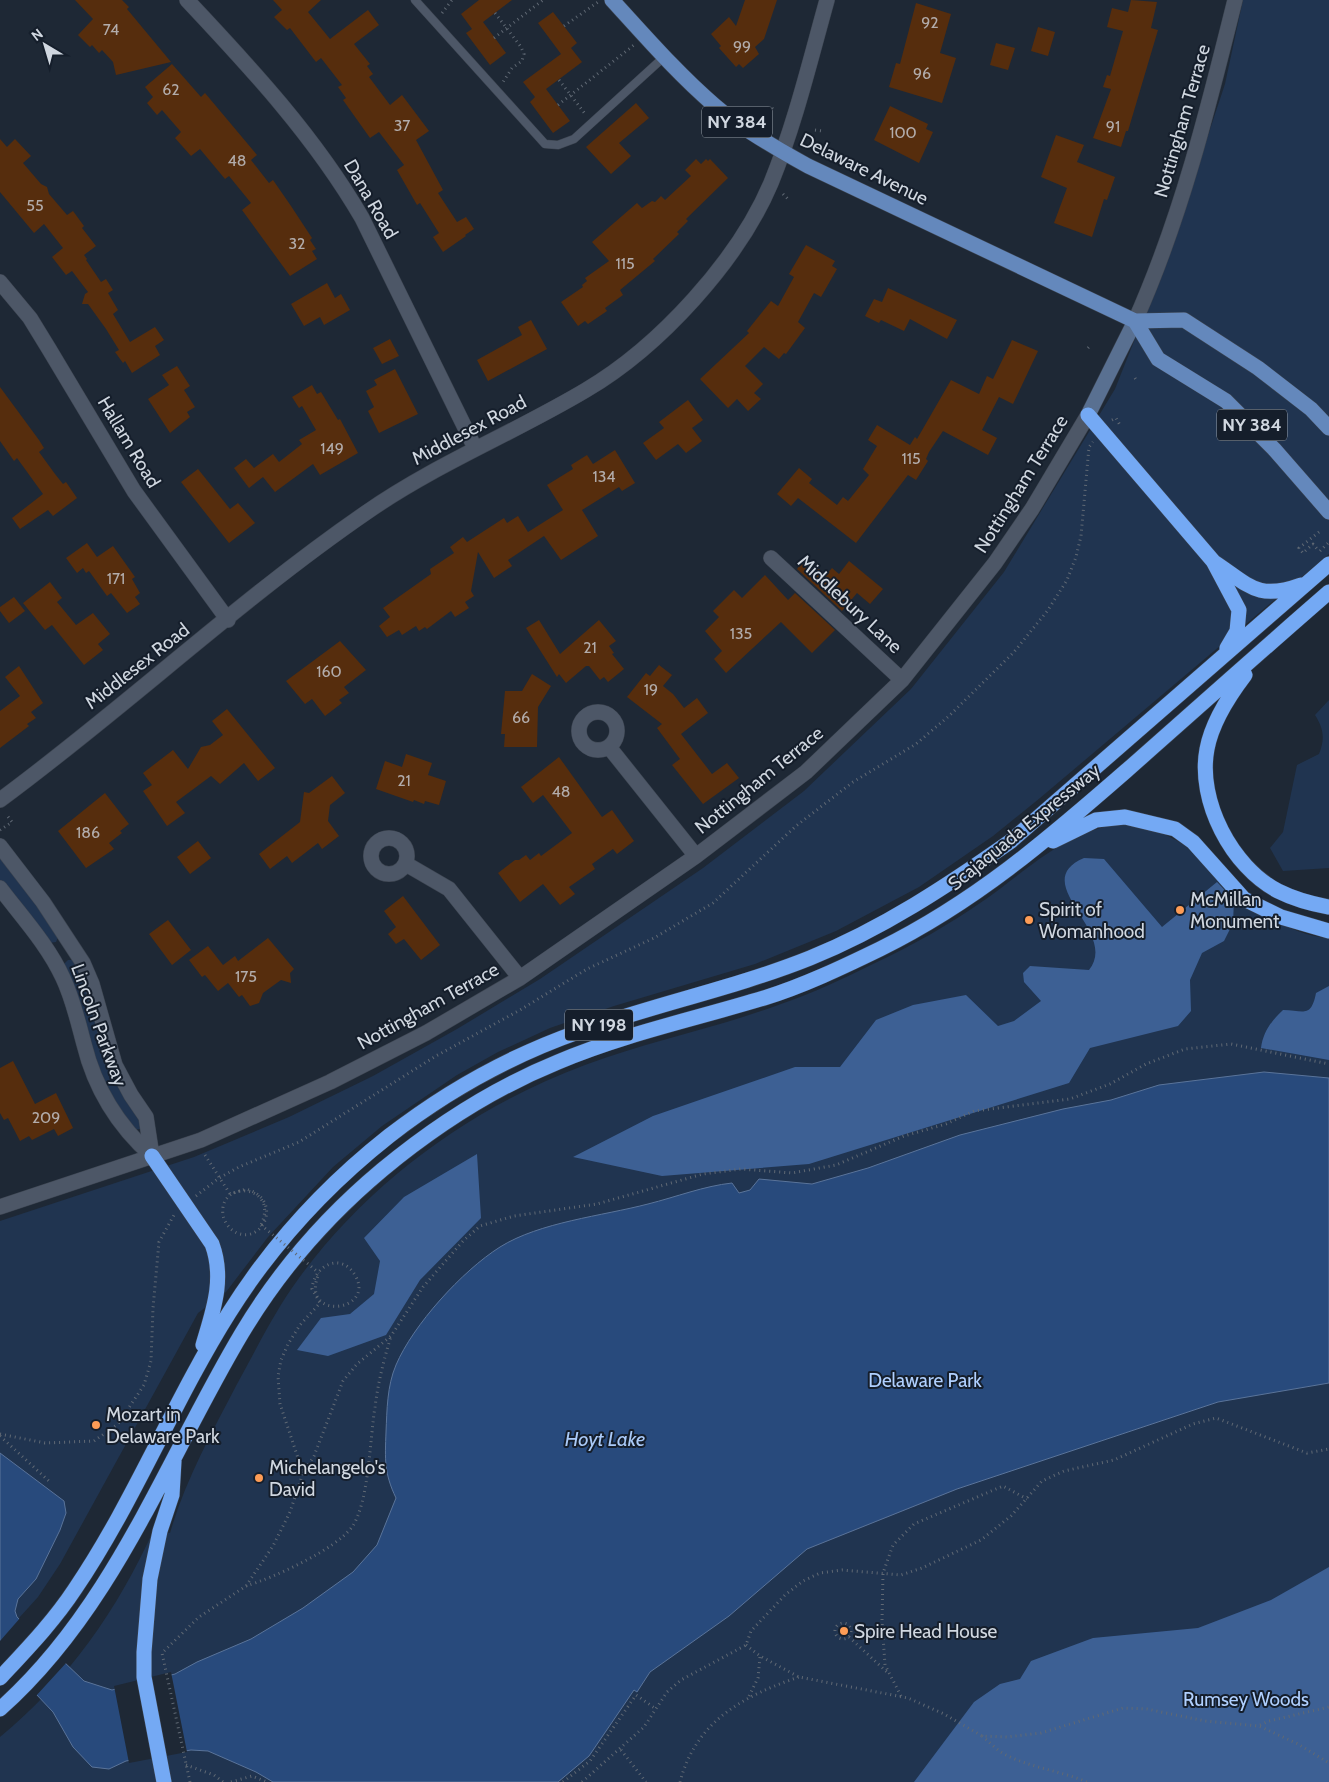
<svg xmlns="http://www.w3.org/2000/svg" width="1329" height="1782" font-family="Cabin,sans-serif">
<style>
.green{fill:#203450}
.forest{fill:#3d6094}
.water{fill:#284a7c;stroke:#5a749a}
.pier{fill:#1e2835}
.building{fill:#562d0d}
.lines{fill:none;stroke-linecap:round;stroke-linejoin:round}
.lane-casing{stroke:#3c4450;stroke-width:9}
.street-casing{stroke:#3c4450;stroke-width:16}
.secondary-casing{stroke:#3c4450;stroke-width:16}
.primary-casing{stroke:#3c4450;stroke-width:16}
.highway-casing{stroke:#3c4450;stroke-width:16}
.path{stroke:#606974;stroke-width:3;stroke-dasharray:1 4;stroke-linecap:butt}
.lane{stroke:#4d5767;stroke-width:8}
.street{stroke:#4d5767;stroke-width:15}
.secondary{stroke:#597091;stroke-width:15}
.primary{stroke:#6488bc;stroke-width:15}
.highway{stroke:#74a9f4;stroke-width:15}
.path-bridge{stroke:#606974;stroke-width:3;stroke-dasharray:1 4;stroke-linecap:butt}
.poi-dot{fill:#fd9c56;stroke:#151e2b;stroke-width:2}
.labels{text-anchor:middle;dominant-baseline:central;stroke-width:4;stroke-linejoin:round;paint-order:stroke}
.number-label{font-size:16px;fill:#b2acab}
.shield{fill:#151e2b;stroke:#98a0aa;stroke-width:1}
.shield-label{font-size:18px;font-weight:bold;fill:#d0d7e0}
.street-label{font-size:19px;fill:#d0d7e0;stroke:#151e2b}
.poi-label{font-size:19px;fill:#d0d7e0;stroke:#151e2b;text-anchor:start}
.park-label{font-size:19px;fill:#b0d0ff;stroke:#151e2b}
.water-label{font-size:20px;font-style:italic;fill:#aacaf8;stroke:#151e2b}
</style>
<rect width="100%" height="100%" fill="#1e2835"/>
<path class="green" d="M1243 0H1329V554L1040 798 993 836 919 887 836 931 755 964 614 1006 550 1028 498 1052 457 1075 382 1126 333 1167 268 1237 226 1292 198 1313 60 1564 38 1597 0 1639V1221L194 1157 289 1117 373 1076 457 1029 540 979 703 868 804 791 911 689 1004 572 1115 389 1168 256 1225 84Z
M1329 700V868L1283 871 1270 848 1283 832 1297 765 1319 754C1325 739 1324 729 1315 715Z
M1120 824C1142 825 1165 832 1184 845 1192 851 1198 860 1206 866 1242 896 1281 935 1329 938V1782H0V1737C67 1682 119 1608 154 1529L170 1533C185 1481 211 1434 236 1386 256 1350 274 1312 299 1278 370 1181 472 1107 585 1065 649 1041 717 1028 781 1004 813 993 843 979 873 964 912 946 950 924 986 899 1028 869 1066 831 1120 824Z
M0 855 59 935 56 942 49 943 0 881Z
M68 960H73L142 1119 140 1129 133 1130 106 1092 64 964Z"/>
<path class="forest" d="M1084 858 1104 859 1162 927 1217 882 1234 900 1233 923 1224 941 1202 953 1190 980 1191 1011 1178 1026 1090 1048 1069 1083 809 1164 662 1176 573 1157 653 1116 795 1067H840L876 1020 913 1005 966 995 998 1026 1014 1021 1041 1001 1024 982 1023 973 1030 966 1089 970C1120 931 1026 883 1084 858Z
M1329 986V1060L1261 1048C1263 1032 1272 1020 1283 1010 1303 1010 1311 1019 1316 993Z
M477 1154 481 1218 420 1280 386 1335 328 1356 297 1350 321 1318 350 1314 374 1294 380 1261 364 1238 404 1197Z
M1329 1567V1782H914L974 1702 1000 1684 1020 1679 1031 1661 1093 1638 1198 1628 1271 1600Z"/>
<path class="water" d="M1264 1072 1329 1078V1383L1218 1402 957 1489 807 1549 729 1616 650 1672 637 1692 634 1690 589 1756 558 1782H273L256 1772 208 1751 191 1750 126 1761 109 1769 92 1767 73 1747 53 1712 0 1656V1453L64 1501 66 1513 60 1530 36 1579 18 1599 15 1611 17 1617 84 1681 112 1690 175 1674 197 1662 251 1639 303 1608 353 1572 377 1545 396 1498C384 1473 385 1459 386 1432 387 1410 387 1386 396 1365 413 1325 462 1271 500 1247 540 1222 602 1216 648 1204 676 1197 704 1186 732 1183L739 1193 750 1190 759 1179 812 1184 868 1168 960 1135 1063 1109 1111 1100 1159 1085Z"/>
<path class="pier" d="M21 1617 67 1662 35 1697 0 1659V1641Z
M171 1672 187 1752 129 1763 114 1686Z"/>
<path class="building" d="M75 0H122L129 7 127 9 171 62 116 75 113 62 102 50 99 53 92 45 90 47 78 35 93 19Z
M273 0H321L308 12 330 39 368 10 379 25 354 44 370 64 367 66 373 74 369 77 390 105 402 95 429 131 416 140 443 190 438 193 457 222 466 217 474 229 465 235 466 236 443 252 433 237 439 233 420 203 417 205 397 170 404 165 379 132 370 138 343 100 346 98 338 87 342 85 321 58 316 62 290 28 287 30 274 17 282 10Z
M479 0H512L483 22 506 53 490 65 466 33 472 29 461 14Z
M745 0H777L764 39 755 47 759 54 743 68 739 64 736 67 719 48 721 46 711 34 729 17 736 26Z
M1131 0 1157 2 1151 28 1158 30 1128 131H1126L1121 147 1093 138 1111 89 1103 87 1107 75 1110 76 1123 31 1107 27 1112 8 1128 12Z
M916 3 951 14 940 53 956 58 942 103 889 87 896 63 900 64Z
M553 12 577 43 571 48 582 62 546 89 570 121 553 133 530 102 535 97 523 82 561 54 538 23Z
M1038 27 1055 32 1048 56 1031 51Z
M996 43 1015 48 1008 70 990 65Z
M172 64 201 97 205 93 257 155 251 160 269 183 273 180 291 206 312 238 310 240 316 249 312 251 317 259 290 276 242 210 251 203 229 176 225 179 200 149 191 156 175 138 181 132 162 110 157 115 147 103 153 97 145 87Z
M636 103 649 118 619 143 631 156 611 174 586 147Z
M890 106 928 124 926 129 933 132 919 163 874 140Z
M1056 135 1084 145 1077 162 1115 177 1107 200 1104 199 1092 237 1054 223 1067 188 1041 177Z
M0 139 7 147 15 139 31 156 23 163 41 184 47 187 49 194 67 215 73 211 84 226 82 228 96 246 84 255 87 259 86 260 101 282 106 279 113 290 108 293 118 310 113 314 130 342 155 327 164 340 155 346 160 355 132 373 125 361 123 363 115 352 119 350 106 329 88 304H82L85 294 88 292 72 271 66 275 52 257 63 248 44 224 34 233 0 192Z
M696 159 701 164 706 159 708 161 710 159 728 178 686 219 688 221 677 232 679 234 653 259 655 261 620 290 623 295 605 308 607 311 588 324 585 321 578 326 561 302 583 287 582 285 587 281 585 278 609 261 592 242 637 203 642 208 652 201 655 202 661 196 665 200 691 176 685 170Z
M806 245 835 261 832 266 837 269 821 297 814 293 798 322 805 328 786 354 784 353 779 359 764 347 745 366 763 384 754 393 761 399 748 411 737 399 728 408 700 379 749 333 747 331 771 301 778 306 794 277 789 274Z
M327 283 335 298 341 294 350 310 324 325 320 317 304 326 291 304Z
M888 288 957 320 947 339 910 319 904 331 881 320 879 323 865 316 874 299 882 302Z
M531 320 547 349 488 381 477 360 522 335 518 327Z
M390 339 399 356 382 364 373 348Z
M1012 340 1038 351 1013 404 999 397 982 430 997 438 988 455 943 431 929 452 926 459 928 461 916 480 908 475 856 543 798 498 791 506 777 494 799 468 812 479 809 483 837 505 843 497 848 501 869 475 863 469 877 446 868 440 877 425 910 445 915 437 917 439 951 380 979 394 987 376 993 379Z
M177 366 190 386 184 390 195 407 187 412 190 417 170 433 148 399 169 385 162 375Z
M395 369 418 414 379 433 368 411 374 407 366 391 377 385 374 380Z
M312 385 317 394 321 392 338 420 340 419 358 453 320 475 313 464 275 492 263 477 249 488 234 468 246 459 254 468 273 454 279 462 302 444 299 440 316 430 302 406 299 408 292 397Z
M0 387 39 440 44 448 39 452 55 474 63 484 66 482 77 498 53 516 48 510 20 529 12 518 43 494 17 458 14 461 0 441Z
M688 400 703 420 692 428 702 441 686 453 678 444 656 460 643 443 664 428 659 422Z
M615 450 635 483 622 491 619 487 582 510 598 536 561 560 544 536 508 560 512 566 494 578 478 552 471 591 474 596 465 602 469 608 455 617 451 611 427 629 425 627 419 631 416 626 402 635 399 630 387 637 379 626 390 617 383 608 431 574 430 569 454 553 450 547 463 537 467 542 504 518 507 523 518 516 528 532 563 510 547 485 573 469 571 465 587 455 593 464Z
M198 469 230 509 238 503 255 523 229 543 181 482Z
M87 543 97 557 113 546 135 577 132 579 140 593 135 597 140 604 127 613 111 593 107 596 89 571 86 573 83 568 77 573 66 558Z
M806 558 826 575 832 568 839 574 849 561 883 589 870 604 857 593 842 611 797 569Z
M765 575 788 600 795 593 835 630 812 653 781 622 726 673 714 659 722 651 705 631 719 617 713 611 734 590 742 598Z
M50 582 62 598 57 602 76 625 93 613 110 634 98 644 103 650 84 665 52 625 45 630 23 603Z
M14 597 25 611 9 623 0 611V607Z
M539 620 560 654 599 620 616 641 609 646 614 653 612 654 624 669 608 682 604 677 600 680 589 666H586L566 683 559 674 557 677 526 628Z
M340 641 366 670 344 687 349 693 339 700 342 703 325 716 312 699 305 704 286 681Z
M659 665 672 675 663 686 673 694 684 708 697 698 708 713 681 734 712 774 727 763 739 778 703 804 672 765 680 759 657 728 662 724 627 697 646 673 650 676Z
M19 666 43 703 31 712 36 718 27 724 29 726 0 748V711L20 696 5 677Z
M532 674 551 686 538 707 537 747H504L505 734H501L505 691H522Z
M227 709 275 768 258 781 244 763 220 784 211 776 176 802 185 813 167 826 143 791 152 785 143 773 173 750 188 769 201 747 210 745 223 735 212 721Z
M406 754 432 763 428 775 446 781 439 805 425 801 424 804 414 800 413 802 376 789 385 761 402 767Z
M559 757 602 817 612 810 634 841 617 854 613 849 592 864 595 869 569 887 575 894 560 905 543 884 520 902 498 873 515 860H519L526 855 530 860 539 853 541 856 572 833 543 795 533 803 521 787Z
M332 776 345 793 330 805 328 821 339 836 322 849 318 843 292 863 287 856 270 869 259 854 300 822 304 792 309 793Z
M105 793 129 824 120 831 122 833 109 843 114 849 86 868 58 831Z
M198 841 211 858 190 874 177 857Z
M403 896 440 945 421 960 404 939 396 944 388 934 396 927 384 911Z
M168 920 191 950 172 965 149 934Z
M268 938 294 969 290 973 291 983 281 980 263 993 259 1003 250 1006 242 995 239 997 228 983 218 991 205 975 202 977 189 960 208 946 223 965 235 956 238 961Z
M13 1061 35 1104 56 1093 73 1128 58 1136 54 1129 32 1140 29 1136 20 1141 8 1118 4 1120 0 1113V1068Z"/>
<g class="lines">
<g class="lane-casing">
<path id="lane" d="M415 0 545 144 558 145 574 139 664 57"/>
</g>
<g class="street-casing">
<path id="street" d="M187 0C251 68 315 137 362 218L475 448
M0 282 30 318 49 349 134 491 228 620
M1135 321C1181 218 1208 109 1235 0
M771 558 902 680
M579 731a19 19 0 1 1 38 0a19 19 0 1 1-38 0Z
M609 747 696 856
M0 800C125 708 239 600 367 512 436 464 514 433 586 390 659 347 738 261 771 183 795 124 810 61 827 0
M371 856a18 18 0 1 1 36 0a18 18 0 1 1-36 0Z
M0 846 43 902 83 963 92 984 115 1065 131 1095 146 1117 152 1156
M406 864 449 889 520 978
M0 888C22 917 48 945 63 978 73 999 78 1022 84 1044 95 1089 117 1125 152 1156
M0 1207 201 1140 330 1082 426 1033 520 978 696 856 806 772 902 680 995 563 1032 509 1088 415"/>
</g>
<g class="secondary-casing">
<path id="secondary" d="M1088 415 1135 321"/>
</g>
<g class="primary-casing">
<path id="primary" d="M612 0C645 36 677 73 714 105 740 128 777 149 808 166L1135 321 1184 320 1258 368 1311 409 1329 428
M1135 321 1158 359 1226 401 1274 449 1329 512"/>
</g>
<g class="highway-casing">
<path id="highway" d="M1088 415 1213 561 1239 610 1237 631 1227 648
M1214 562C1249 585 1257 601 1301 585
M1245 675C1229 696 1212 722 1207 749 1197 801 1232 867 1278 891 1294 899 1312 904 1329 907
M1053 841 1096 820 1125 817 1175 829 1193 842 1244 899 1281 917 1329 931
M152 1156 212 1244C225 1279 213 1311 203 1345
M0 1678C27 1649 54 1621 75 1589 134 1502 173 1402 229 1313 271 1246 327 1185 389 1136 447 1091 512 1055 581 1031 656 1004 735 988 810 958 882 929 947 886 1011 841L1329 564
M0 1709C114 1608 166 1460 242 1333 279 1271 327 1216 382 1170 435 1126 494 1088 558 1062 624 1034 695 1019 764 998 803 986 843 967 880 949 975 902 1047 840 1126 771 1194 711 1261 651 1329 592
M164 1782 144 1677V1652L150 1579 160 1531 172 1495 174 1461"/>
</g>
<path class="path" d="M442 13 452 0
M495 13 521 47 524 54 522 61 512 68 503 82
M564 26 598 2
M494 38 543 0
M559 80 586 115
M558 105 634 45
M772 108 775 112
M815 130 822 131
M783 194 790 201
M1088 348 1089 347
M1135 378 1137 381
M1112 420 1116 418 1121 427
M1319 532 1299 548 1303 553 1313 544 1319 551
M1320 551 1329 542
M0 830 12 822 6 814
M205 1155 230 1194 246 1189C283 1199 264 1244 237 1233 230 1230 224 1222 223 1215 218 1179 280 1184 261 1225
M196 1196 219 1178 239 1167 299 1142 436 1056 520 1010 587 969 654 938 713 903 796 826 853 782 916 744 949 716 1014 652 1048 610 1067 580 1076 557 1081 536 1089 447 1093 442
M0 1434 45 1443 94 1441 118 1424 144 1385 151 1361 153 1308 159 1242 174 1215
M0 1436 50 1482
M303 1473 314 1456 343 1381 357 1364 391 1336 423 1287 463 1241 480 1226 514 1216 597 1204 703 1174 741 1169 792 1173 836 1165 904 1136 946 1124 974 1111 1070 1099 1110 1084 1146 1064 1185 1049 1231 1044 1329 1064
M246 1586C273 1578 335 1550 352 1527 369 1503 370 1437 375 1407 378 1383 384 1359 391 1336
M835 1631a8 8 0 1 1 16 0a8 8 0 1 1-16 0Z
M849 1637 889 1674
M746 1645 760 1656 799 1677 908 1698 944 1714 982 1736 1007 1737 1041 1733 1123 1708 1147 1709 1205 1721 1259 1726 1298 1744 1329 1763
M749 1696 758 1678 760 1657
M901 1696 885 1665 882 1621 883 1573 893 1545 914 1524 1003 1486 1027 1499
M1260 1725 1269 1721 1329 1707
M982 1736C990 1742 997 1751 1006 1755 1032 1768 1061 1771 1087 1782
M621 1750 646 1782
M186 1765 214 1775 223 1782
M190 1782 162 1653 199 1617 246 1586 273 1546 290 1512 303 1473 280 1404 278 1376 281 1360 288 1344 300 1325 320 1303 312 1289C314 1265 341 1252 355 1275 377 1312 298 1322 319 1273
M231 1782 252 1776 267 1782
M563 1782 590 1761 636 1695 656 1709
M582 1782 644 1727 667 1692 681 1680 746 1645 751 1631 785 1595 803 1581 820 1573 842 1570 901 1575 922 1568 981 1540 1011 1516 1042 1481 1064 1471 1114 1460 1193 1424 1216 1418 1307 1453 1329 1449
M680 1782C696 1721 743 1696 799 1677"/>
<use href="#lane" class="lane"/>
<use href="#street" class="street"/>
<use href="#secondary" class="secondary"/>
<use href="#primary" class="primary"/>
<use href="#highway" class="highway"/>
<path class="path-bridge" d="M261 1225 319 1273"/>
</g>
<g class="poi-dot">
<circle cx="1180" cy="910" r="5"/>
<circle cx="1029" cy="920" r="5"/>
<circle cx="96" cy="1425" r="5"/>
<circle cx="259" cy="1478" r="5"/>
<circle cx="844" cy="1631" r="5"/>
</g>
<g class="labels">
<g class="number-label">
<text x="930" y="22">92</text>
<text x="111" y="29">74</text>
<text x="742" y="46">99</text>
<text x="922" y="73">96</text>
<text x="171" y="89">62</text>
<text x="402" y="125">37</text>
<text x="1113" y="126">91</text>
<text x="903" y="132">100</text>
<text x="237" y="160">48</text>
<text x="35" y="205">55</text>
<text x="297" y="243">32</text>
<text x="625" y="263">115</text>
<text x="332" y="448">149</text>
<text x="911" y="458">115</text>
<text x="604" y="476">134</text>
<text x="116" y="578">171</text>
<text x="741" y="633">135</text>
<text x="590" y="647">21</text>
<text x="329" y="671">160</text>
<text x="651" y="689">19</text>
<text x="521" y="717">66</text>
<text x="404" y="780">21</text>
<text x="561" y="791">48</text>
<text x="88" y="832">186</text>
<text x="246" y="976">175</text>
<text x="46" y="1117">209</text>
</g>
<g class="shield">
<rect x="702" y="106.5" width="70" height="31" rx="4"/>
<rect x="1217" y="409.5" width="70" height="31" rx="4"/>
<rect x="565" y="1009.5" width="68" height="31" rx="4"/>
</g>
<g class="shield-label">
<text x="737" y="122">NY 384</text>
<text x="1252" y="425">NY 384</text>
<text x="599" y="1025">NY 198</text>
</g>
<g class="street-label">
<text transform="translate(1182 121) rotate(-74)">Nottingham Terrace</text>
<text transform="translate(864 169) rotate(26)">Delaware Avenue</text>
<text transform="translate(371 199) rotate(60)">Dana Road</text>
<text transform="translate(469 430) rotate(-28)">Middlesex Road</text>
<text transform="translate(129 442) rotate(59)">Hallam Road</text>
<text transform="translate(1021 484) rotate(-58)">Nottingham Terrace</text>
<text transform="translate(850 604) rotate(43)">Middlebury Lane</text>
<text transform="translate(137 666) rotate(-38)">Middlesex Road</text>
<text transform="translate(759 780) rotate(-39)">Nottingham Terrace</text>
<text transform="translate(1024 827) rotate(-39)">Scajaquada Expressway</text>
<text transform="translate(428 1006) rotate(-29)">Nottingham Terrace</text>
<text transform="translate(99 1025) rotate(70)">Lincoln Parkway</text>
</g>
<g class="poi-label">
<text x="1190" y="899">McMillan<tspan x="1190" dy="22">Monument</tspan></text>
<text x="1039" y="909">Spirit of<tspan x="1039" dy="22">Womanhood</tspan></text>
<text x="106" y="1414">Mozart in<tspan x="106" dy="22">Delaware Park</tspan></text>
<text x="269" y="1467">Michelangelo's<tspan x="269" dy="22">David</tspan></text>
<text x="854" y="1631">Spire Head House</text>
</g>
<g class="park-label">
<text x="925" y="1380">Delaware Park</text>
<text x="1246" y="1699">Rumsey Woods</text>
</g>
<g class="water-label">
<text x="605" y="1439">Hoyt Lake</text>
</g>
</g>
<g transform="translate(45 45) rotate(322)" stroke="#151e2b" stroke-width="4" paint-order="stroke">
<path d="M0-4L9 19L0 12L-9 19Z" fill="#d0d7e0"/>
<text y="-8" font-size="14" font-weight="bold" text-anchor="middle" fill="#d0d7e0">N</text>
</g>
</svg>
